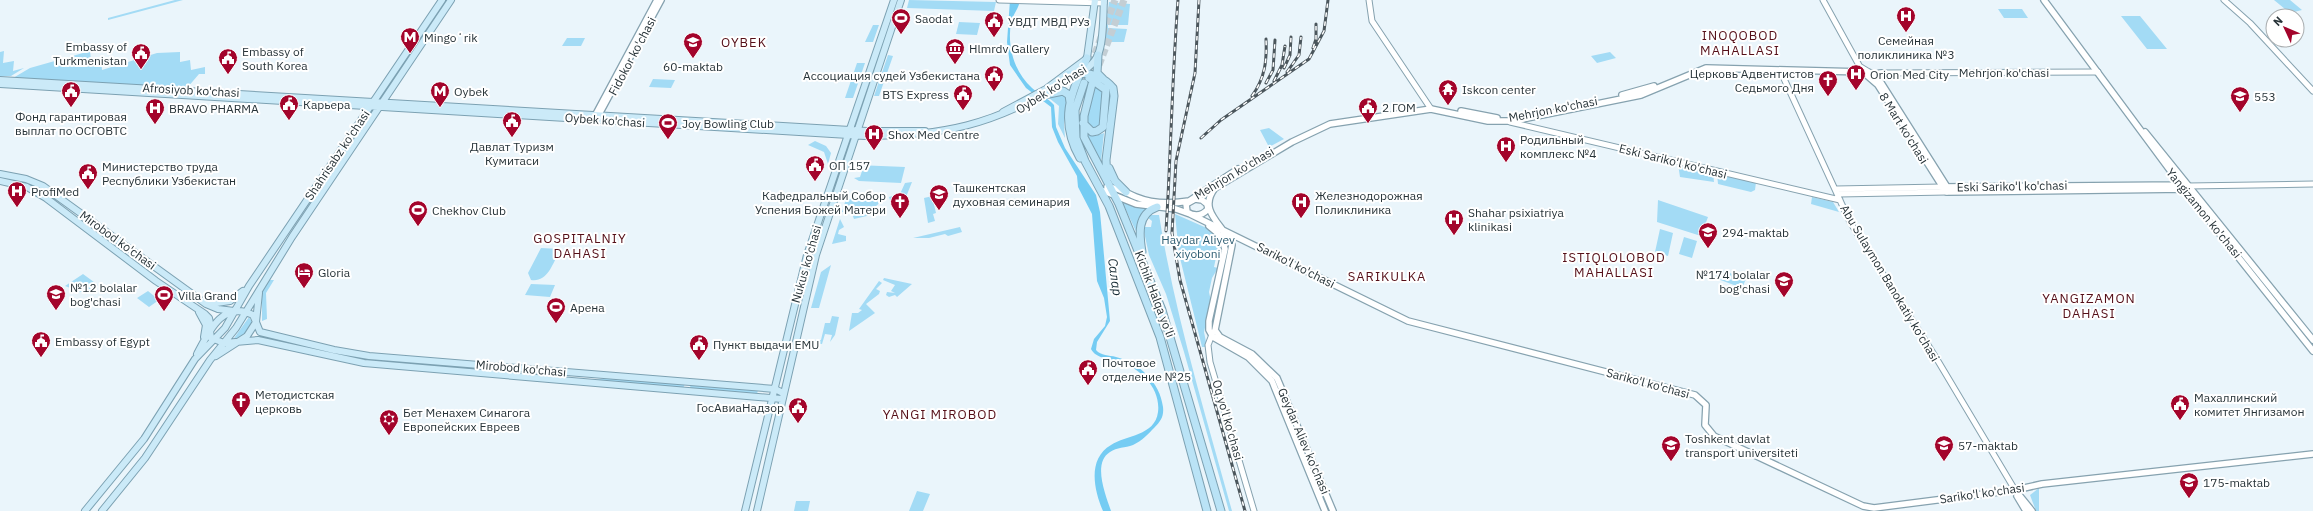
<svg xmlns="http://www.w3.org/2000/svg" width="2313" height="511" font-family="'IBM Plex Sans',sans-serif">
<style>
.green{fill:#a3dbf5}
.water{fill:#75ccf3}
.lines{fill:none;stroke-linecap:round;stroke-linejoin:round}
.trunk-tunnel{stroke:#c3ced4;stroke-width:7;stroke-dasharray:7 3.5;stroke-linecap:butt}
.tertiary-casing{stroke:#86a2af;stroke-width:7}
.secondary-casing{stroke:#86a2af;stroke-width:8}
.primary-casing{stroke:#7ca1b2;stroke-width:8}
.trunk-casing{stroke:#7ca1b2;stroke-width:9}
.tertiary{stroke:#fff;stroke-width:5}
.secondary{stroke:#fff;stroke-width:5.5}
.primary{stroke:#cbeaf8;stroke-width:6}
.trunk{stroke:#bae3f6;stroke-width:7}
.rail-casing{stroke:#4b565c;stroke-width:3}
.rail{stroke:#fff;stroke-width:1.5;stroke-dasharray:4.5;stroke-linecap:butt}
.labels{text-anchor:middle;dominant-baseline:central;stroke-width:4;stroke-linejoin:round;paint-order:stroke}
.poi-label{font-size:12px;fill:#273338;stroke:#fff;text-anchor:start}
.street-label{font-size:12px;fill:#273338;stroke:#fff}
.park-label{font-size:12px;fill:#2d5d72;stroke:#fff}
.neighbourhood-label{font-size:13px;letter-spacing:1px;fill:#550f18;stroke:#fff}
.water-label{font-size:13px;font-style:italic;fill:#182c35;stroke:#fff}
</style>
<rect width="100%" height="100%" fill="#eaf5fb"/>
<path class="green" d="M175 0H183L108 20V18Z
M909 0 996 2 994 11 907 8Z
M2274 0H2290L2302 10 2290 13Z
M1109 2 1130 4 1128 25H1108V28L1127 29 1124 42H1104Z
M1998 9H2022L2028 18H2004Z
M2121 16H2140L2167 49H2147Z
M959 22 980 23 977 35 956 34Z
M873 25H879L873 42H865Z
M567 38H585L581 46H562Z
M4 51 3 63 14 61 13 71 24 68 11 76H0V52Z
M90 51 91 61 101 58 102 70 157 53 180 52V62L190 60 191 70 205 67V74H199L187 88 13 78 30 68Z
M1610 52 1616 58 1597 63 1591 56Z
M888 55 893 56 879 96H874Z
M857 63H865L853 98H845Z
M653 79 675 80 671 88 649 87Z
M1096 85 1104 90 1099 128 1094 131 1086 122Z
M1057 93H1062L1068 98 1064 124 1065 138 1058 124 1059 106 1049 98Z
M1269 128 1284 139 1269 147 1260 130Z
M1087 133 1095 136 1104 133 1101 161 1098 162Z
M815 141 826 146 831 153 828 164 824 152 808 145Z
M1678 164 1713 173 1714 182 1680 177Z
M857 165 905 167 901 183 859 181 854 178 860 177 862 171 855 170Z
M1717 174 1756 182 1755 190 1751 192 1718 184Z
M912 182 906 197 890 200 889 197 900 194 905 183Z
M941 194 942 198 933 200 936 213 933 214 935 221 928 223 924 198Z
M1812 197 1833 202 1839 212 1811 204Z
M846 199 882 201 870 211 871 215 854 219 852 214 842 212Z
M1658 200 1708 217 1701 236 1657 222Z
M1122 201 1145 209 1139 220 1138 236Z
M1175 214 1209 229 1217 236 1222 248H1218L1214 267 1218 268 1212 278 1209 292 1211 301 1204 332 1207 347H1202L1179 254Z
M1148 215H1159C1175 315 1205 413 1232 511H1229L1184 352 1166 294 1149 255 1143 227H1151L1152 221 1147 217Z
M840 219 844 227 839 230 838 234 846 236V241L832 244Z
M960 227 962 232 948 236 945 234 929 238H913Z
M1660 229 1673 233 1668 256 1655 252Z
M1684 237 1697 241 1692 258 1679 254Z
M541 248 560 249C554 261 548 283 531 280L528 273Z
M831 265 819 308H811L821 272Z
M1719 269 1746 279 1742 288 1715 278Z
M83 274 98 285 87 294 65 286Z
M884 278 912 284 897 297 895 295 889 297 886 295 887 292 895 293 891 291 895 285 883 280Z
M269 280H274L266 293 267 319 262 321V292Z
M879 281 882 283 876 289 880 291 879 294 866 304 875 313 849 331 852 313H858L862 310 859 309Z
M531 284 555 285 550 297 525 295Z
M148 291 159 300 149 307 137 298Z
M832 316 839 317 835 335 830 342 832 335 825 334 822 344 805 343 806 340H821L825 323H830Z
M249 317 252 322C250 332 241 339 232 341Z
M607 378 685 384 683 388 594 380Z
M691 385 758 390 757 394 689 389Z
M2039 488V511H2036L2030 495Z
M917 491 930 494 923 511H909Z
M796 501H810L808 511H794Z"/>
<path class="water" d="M1010 0H1020C1019 9 1012 15 1011 23 1007 46 1014 72 1032 88 1039 94 1048 98 1054 105L1056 127 1065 148 1096 195 1100 212 1110 321 1097 342 1096 350C1101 356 1109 355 1116 357 1139 363 1160 382 1163 407 1164 416 1161 421 1154 428 1148 434 1142 441 1133 445 1125 448 1117 447 1110 452 1092 463 1106 496 1111 511H1103C1094 490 1087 459 1111 445 1126 435 1155 436 1158 412 1161 389 1141 369 1121 362 1111 359 1096 359 1091 349L1094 339 1105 326 1107 317 1104 298 1097 281 1092 214 1078 187 1077 176 1058 142 1052 127 1051 107 1026 88 1010 65 1007 42Z"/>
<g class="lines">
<path class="trunk-tunnel" d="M1099 65 1124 0
M1084 83 1115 0"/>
<g class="tertiary-casing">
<path id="tertiary" d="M999 0 1104 3
M1369 0 1372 21 1431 109
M1823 0 1860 67
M2224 0 2250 23 2313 91
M1859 66 1869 72
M1780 70 1850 222 1935 356 2015 490
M1879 73 2098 72
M1510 122 1840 200
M2188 186 2313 184
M1836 189 1941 187
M1839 194 1947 192
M1213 332 1208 345 1210 362 1254 511"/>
</g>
<g class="secondary-casing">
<path id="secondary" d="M2044 0 2184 189 2313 351
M1860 71 1871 73 1878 78 1947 187V192
M1863 72 1878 85 1944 189
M1878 78 1877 74 1882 73
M1622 95 1654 86
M1461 111 1497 118
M597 118 661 0
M596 119V114L657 0
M2145 132 2313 340
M1107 187C1118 187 1126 193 1136 197 1153 204 1171 204 1189 201L1238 169
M1941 187 2182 185
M1101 190 1136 204 1176 209 1190 214 1408 321 1695 395 1706 405 1705 425 1714 436 1863 506 1874 508 2015 490 2042 484 2313 454
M1947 192 2185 189
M1195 199 1202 200 1207 204 1208 209C1202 216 1195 217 1187 212L1186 204Z
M1209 226 1221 236 1225 249 1209 321V330L1213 337 1248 357 1272 381 1325 511
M2015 490 2032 511
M2017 496 2026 511
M1333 511 1277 378 1252 354 1220 337 1215 330 1232 245C1223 224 1197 211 1215 188L1292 142 1330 124 1431 109 1488 121H1513L1641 95 1706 68 1863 72"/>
</g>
<g class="primary-casing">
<path id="primary" d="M1087 58 1095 0
M0 80 867 131H925
M0 84 865 136C943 136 993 125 1061 84 1073 77 1090 70 1097 57 1104 44 1103 15 1104 0
M1003 112 1046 89 1085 60
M0 174 26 179 43 186 206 304 218 309 234 311
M0 181 27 187 46 198 156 281 205 314 209 318 211 328
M259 293 256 322 260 332 334 350 369 356 775 389 783 393
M210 304 230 301 243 291
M199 312 206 325 204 337
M210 331 211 338 224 343 258 340 364 363 782 399
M197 354C209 331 223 300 253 315L256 322 247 336 216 356
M85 511 144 439 195 359 225 328 249 286 442 0
M102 511 145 458 210 360 236 328 292 237 451 0
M745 511 807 255 894 0
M757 511 816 255 901 0"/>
</g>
<g class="trunk-casing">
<path id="trunk" d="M1098 55 1097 73 1103 79
M1066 75C1084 71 1101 74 1113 88L1114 96 1106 160 1107 180
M1084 83 1075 110 1076 138 1085 161 1109 206 1160 337 1207 511
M1092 84 1084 116V137L1119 204 1162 310 1221 511
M1044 95 1063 91 1069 95 1070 102
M1083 123 1092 132 1097 131 1103 127 1106 90 1089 78
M1080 158C1059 121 1070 94 1087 58
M1109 168 1115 181 1126 192
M1142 252C1139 234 1137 214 1157 207"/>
</g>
<use href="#tertiary" class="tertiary"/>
<use href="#secondary" class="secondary"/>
<use href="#primary" class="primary"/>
<use href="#trunk" class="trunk"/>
<g class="rail-casing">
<path id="rail" d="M1199 0 1195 73 1176 161 1172 233 1180 280 1245 511
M1313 48 1316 39V24
M1284 68 1290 55 1291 37
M1287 72 1299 55 1301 37
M1274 81 1282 65 1285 46
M1266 83 1273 70 1275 40
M1252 96C1265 78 1267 61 1266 39
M1201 138 1221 120 1309 59 1324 31 1328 0
M1166 231C1171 154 1172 77 1178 0"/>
</g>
<use href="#rail" class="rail"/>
</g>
<defs>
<g id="hospital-pin" transform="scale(1)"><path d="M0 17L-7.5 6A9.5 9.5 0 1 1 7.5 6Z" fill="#a3042b" stroke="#fff"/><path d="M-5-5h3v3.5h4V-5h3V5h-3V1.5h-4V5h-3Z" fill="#fff"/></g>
<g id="stadium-pin" transform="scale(1)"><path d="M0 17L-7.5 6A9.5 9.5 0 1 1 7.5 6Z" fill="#a3042b" stroke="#fff"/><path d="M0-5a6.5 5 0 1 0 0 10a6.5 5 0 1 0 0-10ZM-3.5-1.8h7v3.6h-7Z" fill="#fff"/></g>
<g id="civic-pin" transform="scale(1)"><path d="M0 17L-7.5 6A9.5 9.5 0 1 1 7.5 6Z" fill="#a3042b" stroke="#fff"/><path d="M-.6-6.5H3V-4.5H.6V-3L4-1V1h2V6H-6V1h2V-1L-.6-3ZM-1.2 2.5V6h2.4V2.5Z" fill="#fff"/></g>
<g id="metro-pin" transform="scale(1)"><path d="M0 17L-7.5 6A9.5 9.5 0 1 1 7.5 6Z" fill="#a3042b" stroke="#fff"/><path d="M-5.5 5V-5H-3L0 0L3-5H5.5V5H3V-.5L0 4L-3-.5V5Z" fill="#fff"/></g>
<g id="school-pin" transform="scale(1)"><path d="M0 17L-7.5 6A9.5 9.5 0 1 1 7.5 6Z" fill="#a3042b" stroke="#fff"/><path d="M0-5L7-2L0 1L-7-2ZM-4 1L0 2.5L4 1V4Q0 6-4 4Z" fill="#fff"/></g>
<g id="museum-pin" transform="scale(1)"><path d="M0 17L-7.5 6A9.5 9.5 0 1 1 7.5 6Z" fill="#a3042b" stroke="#fff"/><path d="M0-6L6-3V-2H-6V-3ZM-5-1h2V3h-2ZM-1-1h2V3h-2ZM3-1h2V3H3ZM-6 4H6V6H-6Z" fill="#fff"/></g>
<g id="church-pin" transform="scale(1)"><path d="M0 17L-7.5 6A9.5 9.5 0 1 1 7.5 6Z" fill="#a3042b" stroke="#fff"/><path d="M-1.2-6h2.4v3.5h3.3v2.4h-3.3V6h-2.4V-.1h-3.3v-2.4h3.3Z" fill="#fff"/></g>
<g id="temple-pin" transform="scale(1)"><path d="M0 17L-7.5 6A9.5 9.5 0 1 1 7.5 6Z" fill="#a3042b" stroke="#fff"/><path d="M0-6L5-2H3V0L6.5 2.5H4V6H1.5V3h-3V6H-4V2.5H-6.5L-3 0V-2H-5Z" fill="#fff"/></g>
<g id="university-pin" transform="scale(1)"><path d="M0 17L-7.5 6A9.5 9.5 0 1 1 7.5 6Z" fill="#a3042b" stroke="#fff"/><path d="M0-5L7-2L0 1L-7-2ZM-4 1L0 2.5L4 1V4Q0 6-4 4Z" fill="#fff"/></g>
<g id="hotel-pin" transform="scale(1)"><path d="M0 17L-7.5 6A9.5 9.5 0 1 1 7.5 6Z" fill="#a3042b" stroke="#fff"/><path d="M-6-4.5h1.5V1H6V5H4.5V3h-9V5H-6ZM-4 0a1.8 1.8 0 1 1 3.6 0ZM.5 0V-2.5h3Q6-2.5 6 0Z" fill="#fff"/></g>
<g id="synagogue-pin" transform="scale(1)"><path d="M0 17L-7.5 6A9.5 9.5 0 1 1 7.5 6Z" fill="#a3042b" stroke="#fff"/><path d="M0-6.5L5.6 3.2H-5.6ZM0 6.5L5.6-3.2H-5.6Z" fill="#fff"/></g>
</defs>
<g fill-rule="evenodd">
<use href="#hospital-pin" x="1906" y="16"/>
<use href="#stadium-pin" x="901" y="18"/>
<use href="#civic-pin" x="994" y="21"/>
<use href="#metro-pin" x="410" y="37"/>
<use href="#school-pin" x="693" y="42"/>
<use href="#museum-pin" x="955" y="48"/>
<use href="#civic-pin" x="141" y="53"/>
<use href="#civic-pin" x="228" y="58"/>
<use href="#hospital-pin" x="1856" y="74"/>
<use href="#civic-pin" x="994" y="75"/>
<use href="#church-pin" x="1828" y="80"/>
<use href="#temple-pin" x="1448" y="89"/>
<use href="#civic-pin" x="71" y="91"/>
<use href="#metro-pin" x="440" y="91"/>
<use href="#civic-pin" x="963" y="94"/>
<use href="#school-pin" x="2240" y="96"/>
<use href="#civic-pin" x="289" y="104"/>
<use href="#civic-pin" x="1368" y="107"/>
<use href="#hospital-pin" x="155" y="108"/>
<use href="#civic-pin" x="512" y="121"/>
<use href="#stadium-pin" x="668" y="123"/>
<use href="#hospital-pin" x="874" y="134"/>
<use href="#hospital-pin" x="1506" y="146"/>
<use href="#civic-pin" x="815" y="165"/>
<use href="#civic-pin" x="88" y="173"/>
<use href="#hospital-pin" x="17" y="191"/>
<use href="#university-pin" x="939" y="194"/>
<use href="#church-pin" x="900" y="202"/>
<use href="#hospital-pin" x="1301" y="202"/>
<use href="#stadium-pin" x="418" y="210"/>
<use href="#hospital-pin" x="1454" y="219"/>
<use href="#school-pin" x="1708" y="232"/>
<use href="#hotel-pin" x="304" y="272"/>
<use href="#school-pin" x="1784" y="281"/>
<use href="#school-pin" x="56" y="294"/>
<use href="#stadium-pin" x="164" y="295"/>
<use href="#stadium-pin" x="556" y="307"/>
<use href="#civic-pin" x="41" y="341"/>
<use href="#civic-pin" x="699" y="344"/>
<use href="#civic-pin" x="1088" y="369"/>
<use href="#church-pin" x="241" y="401"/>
<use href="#civic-pin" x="2180" y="404"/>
<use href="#civic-pin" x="798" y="407"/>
<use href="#synagogue-pin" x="389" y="419"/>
<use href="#university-pin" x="1671" y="445"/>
<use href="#school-pin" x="1944" y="445"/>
<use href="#school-pin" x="2189" y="482"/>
</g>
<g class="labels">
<g class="poi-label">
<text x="915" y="18">Saodat</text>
<text x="1008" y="21">УВДТ МВД РУз</text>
<text x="424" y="37">Mingoʻrik</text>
<text x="1906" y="40" text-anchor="middle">Семейная<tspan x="1906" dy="14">поликлиника №3</tspan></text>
<text x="127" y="46" text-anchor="end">Embassy of<tspan x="127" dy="14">Turkmenistan</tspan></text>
<text x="969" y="48">Hlmrdv Gallery</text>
<text x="242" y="51">Embassy of<tspan x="242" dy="14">South Korea</tspan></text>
<text x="693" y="66" text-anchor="middle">60-maktab</text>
<text x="1814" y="73" text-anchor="end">Церковь Адвентистов<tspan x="1814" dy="14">Седьмого Дня</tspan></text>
<text x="1870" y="74">Orion Med City</text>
<text x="980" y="75" text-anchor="end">Ассоциация судей Узбекистана</text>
<text x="1462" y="89">Iskcon center</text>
<text x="454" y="91">Oybek</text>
<text x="949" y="94" text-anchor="end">BTS Express</text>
<text x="2254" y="96">553</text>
<text x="303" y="104">Карьера</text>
<text x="1382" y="107">2 ГОМ</text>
<text x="169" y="108">BRAVO PHARMA</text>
<text x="71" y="116" text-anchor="middle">Фонд гарантировая<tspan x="71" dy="14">выплат по ОСГОВТС</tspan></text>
<text x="682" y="123">Joy Bowling Club</text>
<text x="888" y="134">Shox Med Centre</text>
<text x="1520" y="139">Родильный<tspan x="1520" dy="14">комплекс №4</tspan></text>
<text x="512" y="146" text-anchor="middle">Давлат Туризм<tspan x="512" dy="14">Кумитаси</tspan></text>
<text x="829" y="165">ОП 157</text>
<text x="102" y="166">Министерство труда<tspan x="102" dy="14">Республики Узбекистан</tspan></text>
<text x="953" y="187">Ташкентская<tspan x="953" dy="14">духовная семинария</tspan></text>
<text x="31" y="191">ProfiMed</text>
<text x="886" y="195" text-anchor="end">Кафедральный Собор<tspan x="886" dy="14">Успения Божeй Матери</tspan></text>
<text x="1315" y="195">Железнодорожная<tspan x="1315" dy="14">Поликлиника</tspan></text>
<text x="432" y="210">Chekhov Club</text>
<text x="1468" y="212">Shahar psixiatriya<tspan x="1468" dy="14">klinikasi</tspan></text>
<text x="1722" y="232">294-maktab</text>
<text x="318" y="272">Gloria</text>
<text x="1770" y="274" text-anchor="end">№174 bolalar<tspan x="1770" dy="14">bog'chasi</tspan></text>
<text x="70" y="287">№12 bolalar<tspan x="70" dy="14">bog'chasi</tspan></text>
<text x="178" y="295">Villa Grand</text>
<text x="570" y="307">Арена</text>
<text x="55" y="341">Embassy of Egypt</text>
<text x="713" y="344">Пункт выдачи EMU</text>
<text x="1102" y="362">Почтовое<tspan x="1102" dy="14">отделение №25</tspan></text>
<text x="255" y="394">Методистская<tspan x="255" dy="14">церковь</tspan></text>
<text x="2194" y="397">Махаллинский<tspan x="2194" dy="14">комитет Янгизамон</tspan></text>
<text x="784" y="407" text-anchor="end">ГосАвиаНадзор</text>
<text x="403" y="412">Бет Менахем Синагога<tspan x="403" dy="14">Европейских Евреев</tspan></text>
<text x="1685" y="438">Toshkent davlat<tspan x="1685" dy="14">transport universiteti</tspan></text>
<text x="1958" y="445">57-maktab</text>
<text x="2203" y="482">175-maktab</text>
</g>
<g class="street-label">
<text transform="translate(632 56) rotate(-62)">Fidokor ko'chasi</text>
<text x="2004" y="72">Mehrjon ko'chasi</text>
<text transform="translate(1051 89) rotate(-32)">Oybek ko'chasi</text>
<text transform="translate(191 90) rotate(3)">Afrosiyob ko'chasi</text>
<text transform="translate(1553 109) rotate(-11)">Mehrjon ko'chasi</text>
<text transform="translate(605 120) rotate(4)">Oybek ko'chasi</text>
<text transform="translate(1904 128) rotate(58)">8 Mart ko'chasi</text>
<text transform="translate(337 155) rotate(-56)">Shahrisabz ko'chasi</text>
<text transform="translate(1673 161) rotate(14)">Eski Sariko'l ko'chasi</text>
<text transform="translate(1234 173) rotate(-31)">Mehrjon ko'chasi</text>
<text transform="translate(2012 186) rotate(-1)">Eski Sariko'l ko'chasi</text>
<text transform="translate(2204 213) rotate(51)">Yangizamon ko'chasi</text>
<text transform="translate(118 240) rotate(36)">Mirobod ko'chasi</text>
<text transform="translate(806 264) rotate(-74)">Nukus ko'chasi</text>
<text transform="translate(1296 265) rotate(27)">Sariko'l ko'chasi</text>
<text transform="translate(1890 283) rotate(59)">Abu Sulaymon Banokatiy ko'chasi</text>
<text transform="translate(1155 294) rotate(69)">Kichik Halqa yo'li</text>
<text transform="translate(521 368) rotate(5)">Mirobod ko'chasi</text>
<text transform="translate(1648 383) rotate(15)">Sariko'l ko'chasi</text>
<text transform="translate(1228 420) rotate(74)">Oq yo'l ko'chasi</text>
<text transform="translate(1304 441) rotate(67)">Geydar Aliev ko'chasi</text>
<text transform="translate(1982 493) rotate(-8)">Sariko'l ko'chasi</text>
</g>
<g class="park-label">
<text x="1198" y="239">Haydar Aliyev<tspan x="1198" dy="14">xiyoboni</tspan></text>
</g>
<g class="neighbourhood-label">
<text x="1740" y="35">INOQOBOD<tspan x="1740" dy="15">MAHALLASI</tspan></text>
<text x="744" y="42">OYBEK</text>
<text x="580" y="238">GOSPITALNIY<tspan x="580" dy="15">DAHASI</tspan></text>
<text x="1614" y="257">ISTIQLOLOBOD<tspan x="1614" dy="15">MAHALLASI</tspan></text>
<text x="1387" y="276">SARIKULKA</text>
<text x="2089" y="298">YANGIZAMON<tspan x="2089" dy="15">DAHASI</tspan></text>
<text x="940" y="414">YANGI MIROBOD</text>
</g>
<g class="water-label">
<text transform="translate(1115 277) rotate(82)">Салар</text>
</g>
</g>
<g transform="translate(2285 28) rotate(314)"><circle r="19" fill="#ffffff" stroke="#a9adaf"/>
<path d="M0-3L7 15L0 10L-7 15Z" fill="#a3042b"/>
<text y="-6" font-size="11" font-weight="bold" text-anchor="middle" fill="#273338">N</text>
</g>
</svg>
